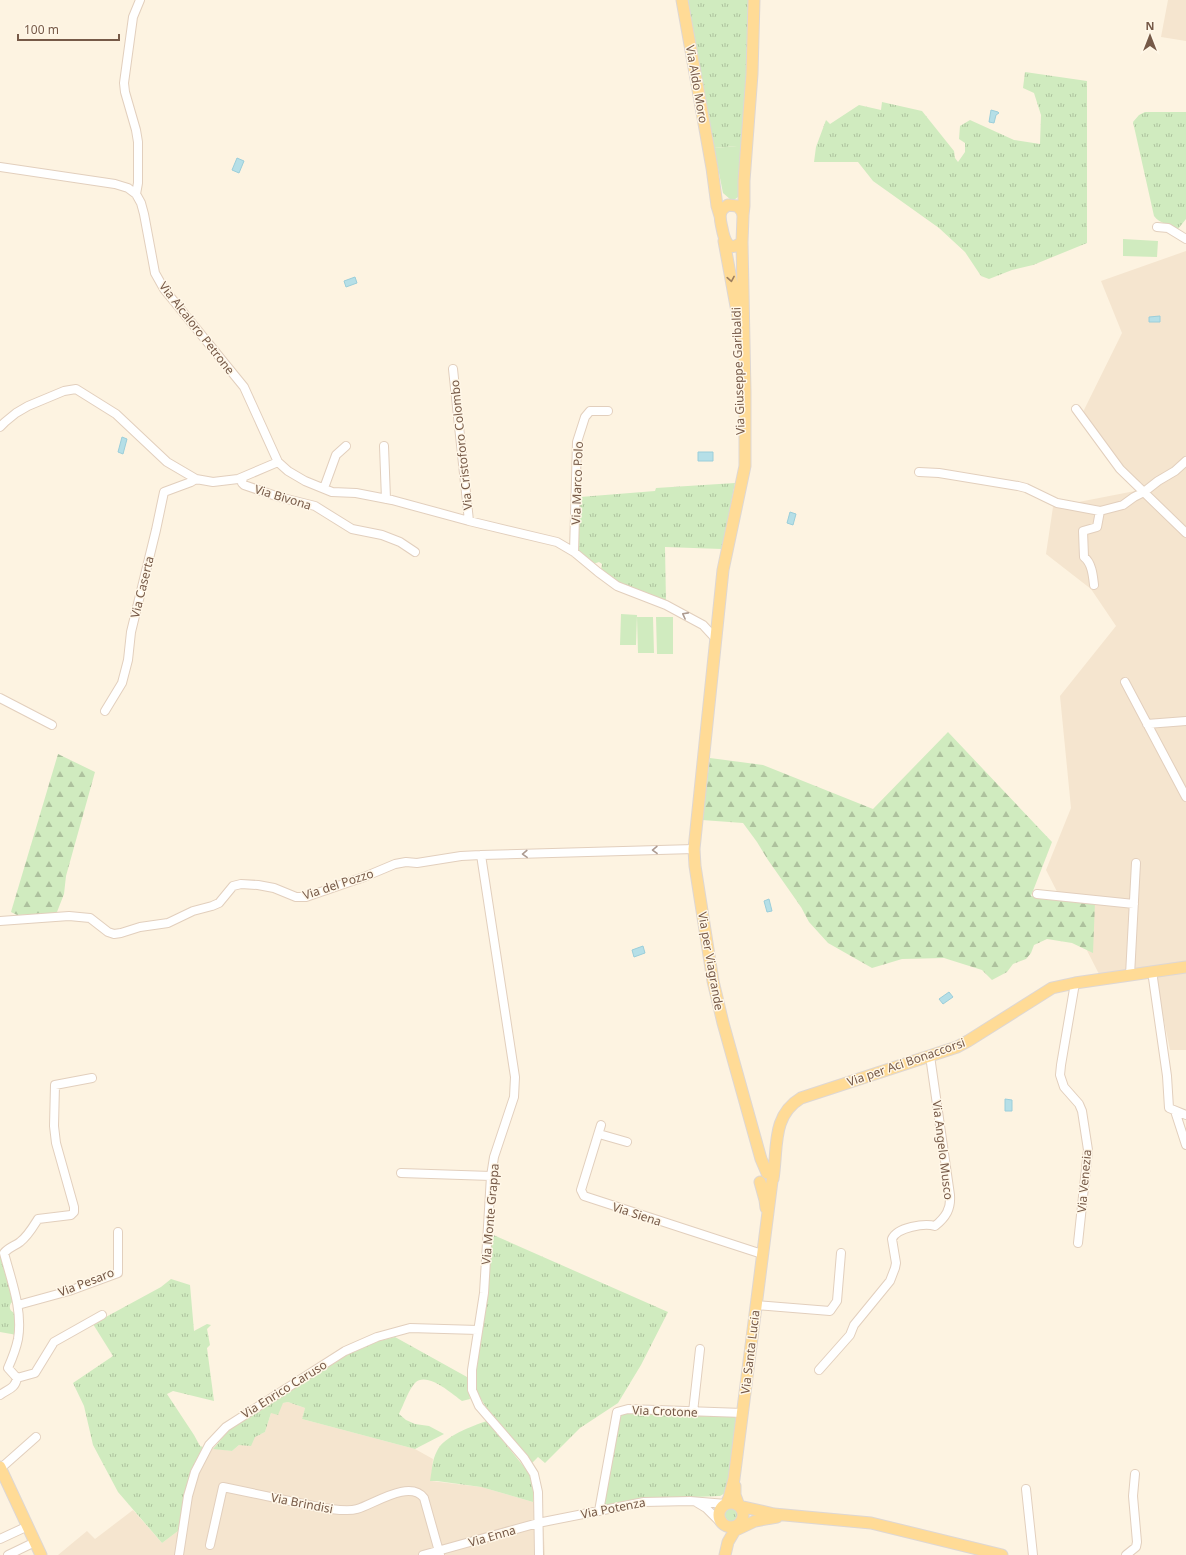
<svg xmlns="http://www.w3.org/2000/svg" width="1186" height="1555" font-family="'Noto Sans',sans-serif">
<style>
.residential{fill:#f5e5cf}
.grass{fill:url(#grass-tufts)}
.forest{fill:url(#forest-firs)}
.garden{fill:#d0ebbf}
.water{fill:#b5dfe7;stroke:#9bceda}
.lines{fill:none;stroke-linecap:round;stroke-linejoin:round}
.minor-casing{stroke:#e2cfbd;stroke-width:10}
.major-casing{stroke:#ded7d3;stroke-width:13}
.minor{stroke:#fff;stroke-width:8}
.major{stroke:#ffdb96;stroke-width:11}
.oneway{stroke:#9f805f}
.oneway2{stroke:#ad9b91}
.labels{text-anchor:middle;dominant-baseline:central;stroke-width:3;stroke-linejoin:round;paint-order:stroke}
.street-label{font-size:12px;fill:#765947;stroke:#fff7e8}
</style>
<defs>
<pattern id="grass-tufts" width="24" height="20" patternUnits="userSpaceOnUse"><rect width="24" height="20" fill="#d0ebbf"/><path d="M3 7l-1-3M5 7V3M7 7l1-3M15 17l-1-3M17 17v-4M19 17l1-3" fill="none" stroke="#adc19d"/></pattern>
<pattern id="forest-firs" width="22" height="20" patternUnits="userSpaceOnUse"><rect width="22" height="20" fill="#d0ebbf"/><path d="M5 1l3.5 6h-7zM16 11l3.5 6h-7z" fill="#adc19d"/></pattern>
</defs>
<rect width="100%" height="100%" fill="#fdf3e1"/>
<path class="residential" d="M1168 0H1186V41L1161 37Z
M1186 251V1050H1170L1153 966 1100 976 1046 870 1071 808 1060 696 1116 626 1091 589 1046 554 1053 507 1135 491 1083 412 1122 333 1101 281Z
M288 1402 305 1408 302 1419 415 1449 433 1459 431 1481 481 1487 533 1502H542L545 1555H58L87 1531 95 1539 133 1510 162 1543 178 1531 187 1483 191 1470 203 1447 232 1451 239 1445 265 1432 271 1413 283 1403Z"/>
<path class="grass" d="M688 0H749L744 142 737 146 714 148Z
M1025 72 1087 81V243L1033 265 1012 270 989 279 981 276 965 252 939 228 873 181 858 162H814L816 147 826 120 830 124 859 105 881 110 882 102 922 111 954 151 955 158 958 162 965 152V143L959 139 960 126 970 120 1014 140 1040 144 1041 115 1034 93 1023 88Z
M1145 112H1186V219L1178 229C1169 224 1160 224 1154 216L1133 122 1139 115Z
M735 483 722 549 665 547 666 603 618 584 601 570 602 564 599 562 593 564 578 552 579 499 580 497 655 491 656 488Z
M491 1234 668 1312 641 1365 618 1403 580 1428 545 1463 538 1457 532 1463 489 1412 479 1396 475 1386V1378L488 1294Z
M1 1253 14 1301 11 1303C8 1309 11 1311 16 1314L17 1335 0 1332V1254Z
M171 1279 190 1285 194 1331 207 1324 211 1325 207 1329 210 1345 207 1348 214 1401 173 1391 167 1394 194 1435 200 1446 203 1447C187 1475 184 1500 178 1531L162 1543 118 1492 93 1445 84 1406 73 1383 113 1356 93 1324 161 1287Z
M395 1337 467 1377 470 1399 462 1401C452 1394 427 1371 415 1383 409 1389 403 1406 399 1414L406 1420 415 1424 429 1426 444 1434 415 1449 302 1419 305 1408 288 1402 283 1403 278 1415 271 1413 265 1432 255 1437 251 1446 239 1445 232 1451 213 1449 229 1430 347 1355 379 1341Z
M625 1413H656L658 1417H662L663 1414 733 1416 737 1419 729 1487 725 1493 720 1496 642 1499 605 1505 604 1503 619 1416Z
M487 1421 529 1473 534 1491 533 1502 481 1487 437 1481H430C432 1471 432 1460 437 1451 444 1436 472 1426 487 1421Z
M722 1516a9 9 0 1 1 18 0a9 9 0 1 1-18 0Z"/>
<path class="forest" d="M948 732 1052 842 1031 896 1095 902 1093 953 1072 943 1047 939 1034 945 1031 953 1026 959 1013 964 1007 972 992 980 982 970 944 958 902 959 872 968 828 943 809 922 801 907 768 860 757 842 743 823 702 820 710 758 763 765 873 809Z
M58 754 95 772 66 876 64 894 57 912 54 913 17 915 11 912Z"/>
<path class="garden" d="M744 142 738 197 734 200H731L723 193 714 148 737 146V143Z
M1123 239 1158 241 1157 257 1123 256Z
M621 614 637 615 636 645H620Z
M637 617H653L654 653H638Z
M656 617H673V654H657Z"/>
<path class="water" d="M991 110 998 112 999 113 996 115 994 123 989 122Z
M237 158 244 161 239 173 232 170Z
M355 277 357 283 346 287 344 281Z
M1160 316V322H1149V317Z
M122 437 127 439 123 454 118 452Z
M698 452H713V461H698Z
M790 512 796 514 793 525 787 523Z
M769 899 772 911 767 912 764 901Z
M643 946 645 953 634 957 632 950Z
M949 992 953 997 943 1004 939 999Z
M1005 1099 1012 1100V1111H1005Z"/>
<g class="lines">
<g class="minor-casing">
<path id="minor" d="M140 0 133 17 124 83 125 92 136 130 138 142V183L136 194 141 203 144 214 155 273 164 289 244 387 278 462 288 471 305 481 332 492 356 493 392 500 469 521 557 542 574 552 598 572 617 586 666 605 690 618 703 625 716 639
M0 167 115 184 128 188 136 194
M1157 227 1168 228 1186 239
M453 369 469 521
M1076 409 1120 469 1186 533
M0 427 5 422 16 413 28 406 64 391 76 389 116 414 167 462 196 479 213 482 238 479 278 462
M384 446 386 499
M919 472 939 473 1018 486 1026 488 1057 503 1100 511 1123 505 1134 497 1144 492 1158 481 1175 471 1186 461
M243 477 242 483 244 485 279 497 315 506 352 529 382 535 400 542 415 552
M324 488 336 455 346 446
M574 552 577 442 585 417 590 411H608
M1094 585C1093 576 1092 563 1084 557L1083 531 1097 527 1100 511
M1125 682 1186 797
M0 698 52 725
M105 711 122 683 128 660 131 632 156 530 164 492 191 482 196 479
M1147 724 1186 721
M481 855 515 1077 514 1097 494 1157 491 1176 484 1293 472 1370V1390L479 1406 524 1458 534 1474 538 1492 539 1555
M1037 894 1134 904
M0 921 69 916 90 918 108 932 114 934 121 933 140 927 168 923 193 911 212 906 219 903 233 886 241 884 258 885 274 888 296 897H306L364 877 395 864 406 862 417 863 461 856 481 855 694 849
M1152 971 1167 1076 1169 1108 1186 1115
M1130 975 1136 863
M1075 983 1061 1065 1060 1075 1064 1087 1079 1104 1082 1111 1088 1150 1078 1243
M1175 1111 1186 1145
M601 1125 581 1190 584 1196 762 1254
M599 1134 627 1142
M401 1173 491 1176
M18 1305 69 1291 118 1273V1232
M756 1305 830 1311 837 1301 841 1253
M819 1370 850 1335 854 1325 890 1281 895 1268 896 1263 892 1239C897 1227 925 1223 935 1226 946 1217 951 1209 950 1195L930 1056
M17 1378 35 1373 54 1342 102 1315
M0 1395C8 1389 15 1389 17 1378L8 1368C12 1359 16 1349 18 1339 23 1310 11 1280 4 1253 9 1247 15 1246 20 1242 28 1236 33 1227 38 1219L71 1215 74 1212V1207L56 1143 54 1126 55 1085 92 1078
M693 1412 700 1349
M1 1468 36 1437
M1026 1489 1033 1555
M696 1502 706 1508 720 1522
M599 1511 617 1412 628 1409 743 1413
M0 1539 28 1526
M210 1545 223 1487 323 1508C334 1509 347 1512 357 1509 374 1504 410 1479 424 1498L440 1555
M8 1555 35 1542
M179 1555 188 1496 195 1472 209 1445 226 1427 345 1351 377 1337 410 1328 478 1330
M423 1555 538 1523 644 1502 690 1501 726 1504
M1126 1555 1136 1547 1137 1542 1133 1496 1135 1474"/>
</g>
<g class="major-casing">
<path id="major" d="M682 0 712 168 717 206 720 216
M743 215 744 206V181L752 74 754 0
M724 241 738 317
M742 242C728 254 724 239 722 228 721 223 719 217 721 212 722 209 725 207 728 205L737 206 742 211 743 216 742 242 745 392V466L723 570 694 849 695 866 713 981 723 1023 761 1159 767 1173
M773 1179C778 1149 771 1116 801 1098L957 1047 968 1041 1052 988 1075 983 1186 967
M760 1182 765 1200 766 1208
M0 1467 41 1555
M735 1486V1495L739 1506 774 1514 871 1523 1002 1555
M719 1515a12 12 0 1 1 24 0a12 12 0 1 1-24 0Z
M726 1504 729 1498 734 1479 772 1181
M736 1530 755 1521 777 1517
M725 1555 728 1542 738 1525H740"/>
</g>
<use href="#minor" class="minor"/>
<use href="#major" class="major"/>
</g>
<defs><path id="oneway-chevron" d="M-2-3.5L2.5 0L-2 3.5" fill="none" stroke-width="1.6" stroke-linecap="round" stroke-linejoin="round"/></defs>
<use class="oneway" href="#oneway-chevron" transform="translate(731 279) rotate(80)"/>
<g class="oneway2">
<use href="#oneway-chevron" transform="translate(685 615) rotate(-152)"/>
<use href="#oneway-chevron" transform="translate(655 850) rotate(179)"/>
<use href="#oneway-chevron" transform="translate(525 854) rotate(178)"/>
</g>
<g class="labels">
<g class="street-label">
<text transform="translate(697 84) rotate(80)">Via Aldo Moro</text>
<text transform="translate(197 328) rotate(52)">Via Alcaloro Petrone</text>
<text transform="translate(738 371) rotate(-92)">Via Giuseppe Garibaldi</text>
<text transform="translate(461 445) rotate(-96)">Via Cristoforo Colombo</text>
<text transform="translate(577 483) rotate(-88)">Via Marco Polo</text>
<text transform="translate(283 497) rotate(17)">Via Bivona</text>
<text transform="translate(142 587) rotate(-76)">Via Caserta</text>
<text transform="translate(338 884) rotate(-18)">Via del Pozzo</text>
<text transform="translate(711 961) rotate(80)">Via per Viagrande</text>
<text transform="translate(906 1062) rotate(-19)">Via per Aci Bonaccorsi</text>
<text transform="translate(943 1150) rotate(83)">Via Angelo Musco</text>
<text transform="translate(1084 1181) rotate(-85)">Via Venezia</text>
<text transform="translate(490 1214) rotate(-85)">Via Monte Grappa</text>
<text transform="translate(637 1214) rotate(18)">Via Siena</text>
<text transform="translate(86 1282) rotate(-21)">Via Pesaro</text>
<text transform="translate(750 1352) rotate(-83)">Via Santa Lucia</text>
<text transform="translate(284 1389) rotate(-32)">Via Enrico Caruso</text>
<text transform="translate(665 1411) rotate(2)">Via Crotone</text>
<text transform="translate(302 1503) rotate(11)">Via Brindisi</text>
<text transform="translate(613 1508) rotate(-11)">Via Potenza</text>
<text transform="translate(492 1536) rotate(-16)">Via Enna</text>
</g>
</g>
<g transform="translate(1150 36)" stroke="#fff7e8" stroke-width="3" paint-order="stroke">
<path d="M0-3L7 15L0 10L-7 15Z" fill="#765947"/>
<text y="-6" font-size="11" font-weight="bold" text-anchor="middle" fill="#765947">N</text>
</g>
<path d="M18 34v6h101v-6" fill="none" stroke="#765947" stroke-width="2"/>
<text x="24" y="34" font-size="12" fill="#765947" stroke="#fff7e8" stroke-width="3" paint-order="stroke">100 m</text>
</svg>
